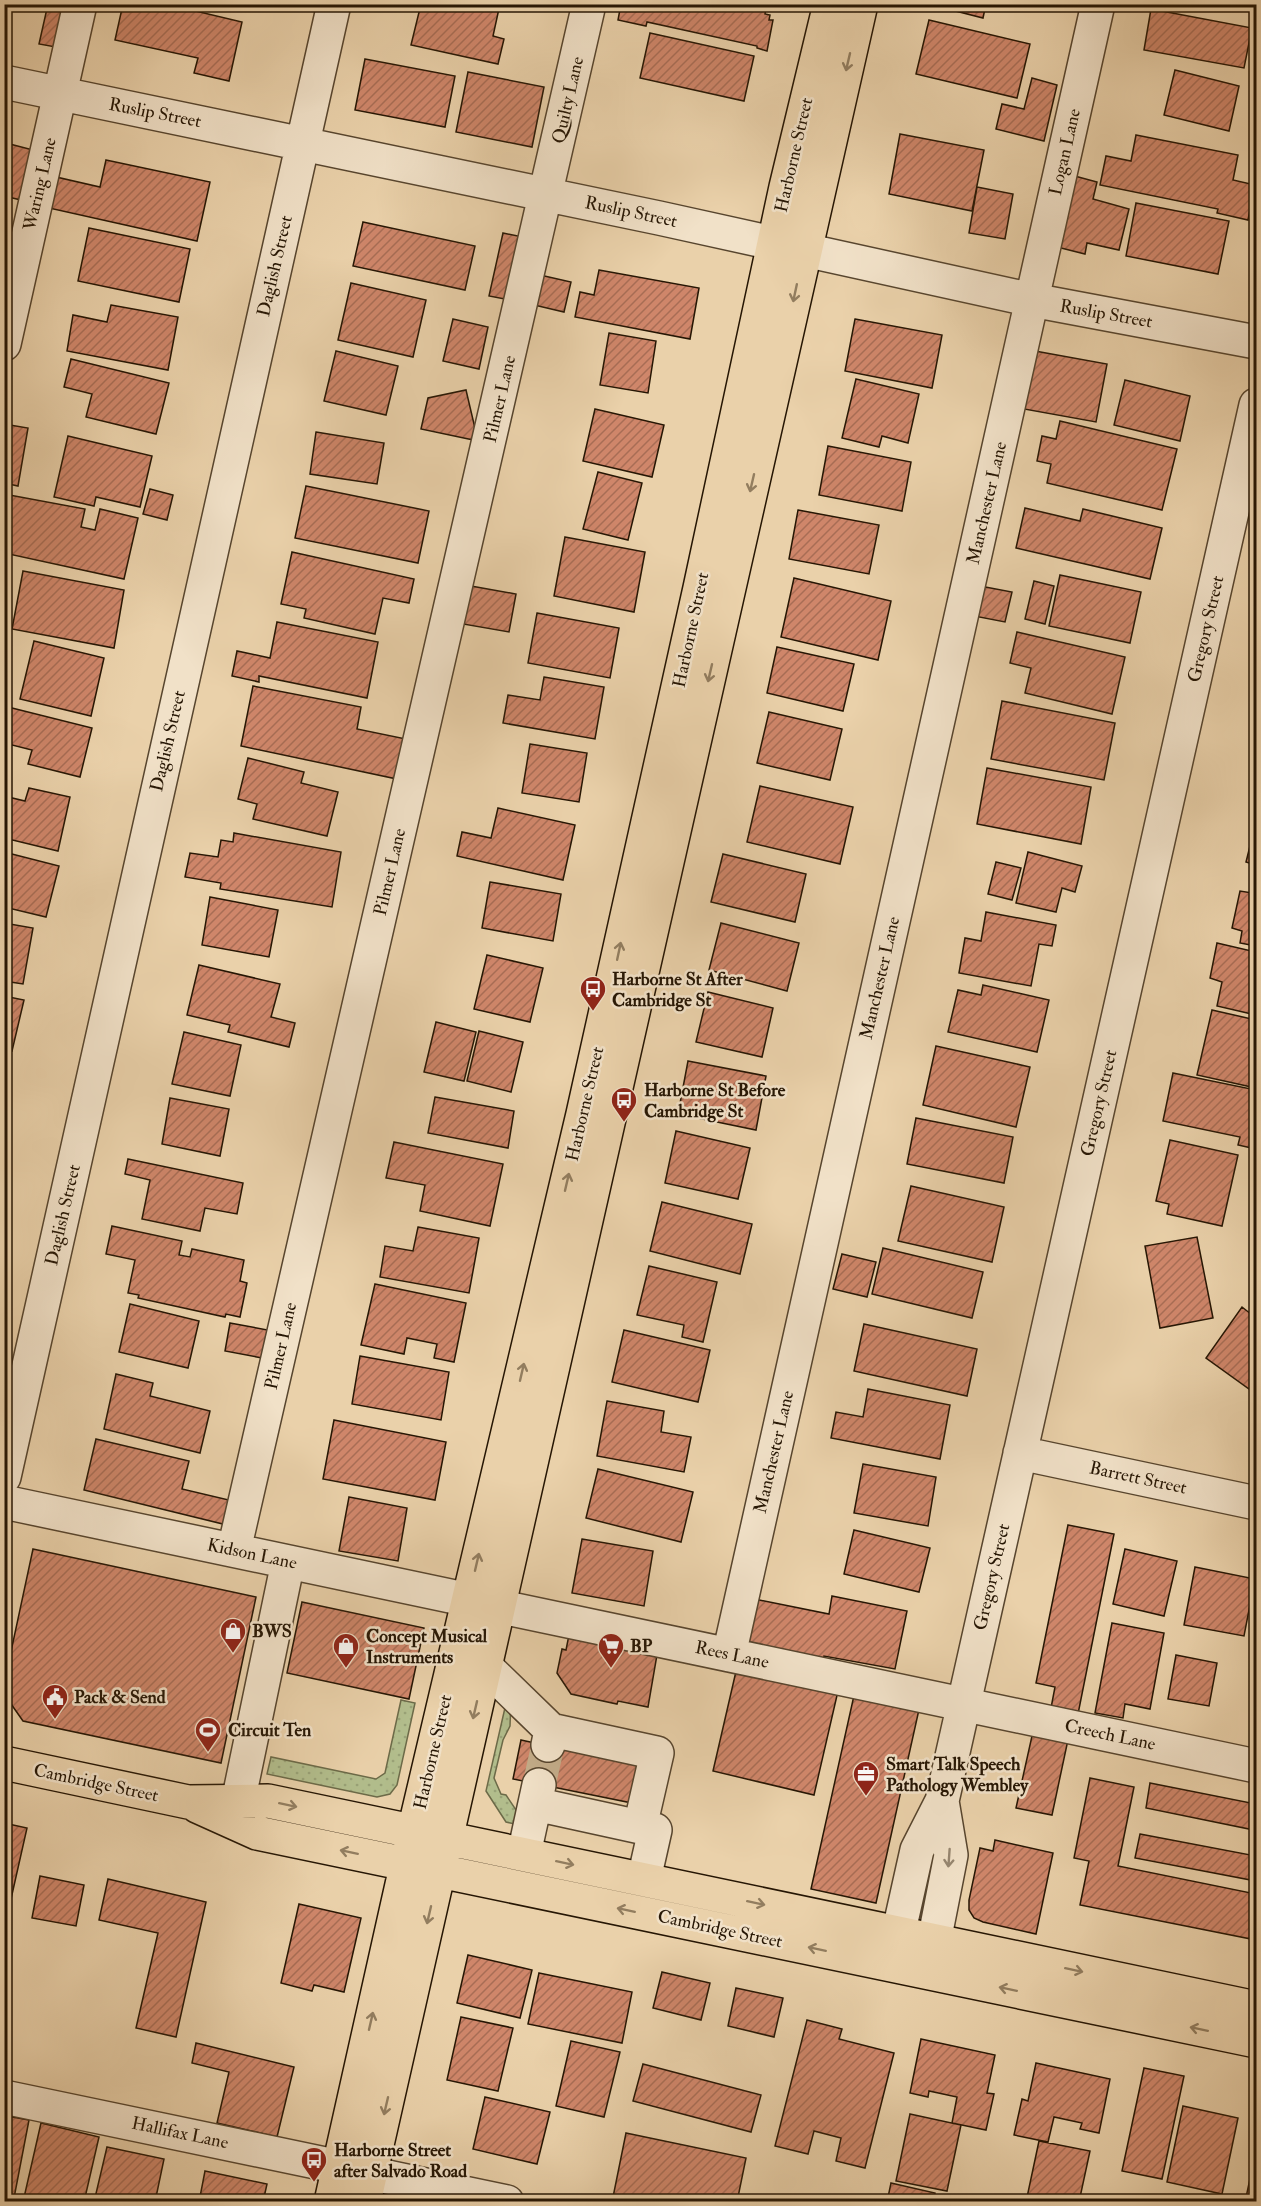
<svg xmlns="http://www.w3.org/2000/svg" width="1261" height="2206" font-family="'IM FELL Double Pica',serif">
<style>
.grass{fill:url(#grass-dots);stroke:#6c6a48;stroke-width:1.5}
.building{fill:url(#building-hatch);stroke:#261604;stroke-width:1.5}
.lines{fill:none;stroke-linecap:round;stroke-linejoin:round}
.minor-tunnel{stroke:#c3ac89;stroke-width:33;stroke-dasharray:33 16;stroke-linecap:butt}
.minor-casing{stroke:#57452e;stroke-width:36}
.major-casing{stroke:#261604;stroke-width:36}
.minor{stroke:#f1e1c8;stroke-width:33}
.major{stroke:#ead1aa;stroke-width:33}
.oneway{stroke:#927d5f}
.oneway2{stroke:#968670}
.labels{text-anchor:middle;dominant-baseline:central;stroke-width:5;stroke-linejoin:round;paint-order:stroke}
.street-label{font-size:18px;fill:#261604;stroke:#f1e1c8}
.poi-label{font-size:18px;font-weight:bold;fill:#261604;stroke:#f1e1c8;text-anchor:start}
</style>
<defs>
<pattern id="grass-dots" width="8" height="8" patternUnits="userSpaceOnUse" patternTransform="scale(1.5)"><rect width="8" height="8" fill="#b2bd8c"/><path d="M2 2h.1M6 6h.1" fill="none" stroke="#99a277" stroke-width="1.8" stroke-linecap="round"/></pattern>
<pattern id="building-hatch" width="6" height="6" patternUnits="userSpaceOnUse" patternTransform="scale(1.5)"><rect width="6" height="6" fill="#cf866a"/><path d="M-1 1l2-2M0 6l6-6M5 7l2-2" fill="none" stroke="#a86d55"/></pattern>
</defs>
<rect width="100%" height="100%" fill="#ead1aa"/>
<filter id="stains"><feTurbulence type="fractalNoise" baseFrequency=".00333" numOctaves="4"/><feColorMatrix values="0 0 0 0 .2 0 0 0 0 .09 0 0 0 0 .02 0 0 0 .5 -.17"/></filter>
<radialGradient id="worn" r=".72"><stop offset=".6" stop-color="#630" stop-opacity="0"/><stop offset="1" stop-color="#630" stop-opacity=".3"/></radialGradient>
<path class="grass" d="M507 1699 511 1700 510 1726 503 1740 494 1778 501 1794 506 1795 518 1813 515 1824 506 1822 486 1791Z
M401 1700 415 1703 397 1785 390 1794 377 1797 267 1774 271 1757 376 1779 385 1773Z"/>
<path class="building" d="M4 4H12L9 22 4 21Z
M48 4H71L61 48 39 44Z
M123 4H166L242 22 229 81 194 73 198 58 115 40Z
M421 4H500L493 36 504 39 498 64 411 45Z
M621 4H767L765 14 770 15 769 20H773L767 51 757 48V46L647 22 646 26 618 20Z
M928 4H986L983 18Z
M1151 9 1252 28 1244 68 1144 50Z
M929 20 1030 44 1017 98 916 74Z
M650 33 754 56 744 101 640 78Z
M365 59 455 76 445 127 355 110Z
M1175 70 1239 86 1229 131 1164 115Z
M468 72 544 87 532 147 456 132Z
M1032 78 1057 85 1044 141 996 129 1002 104 1024 109Z
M900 134 984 150 972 211 889 194Z
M1136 135 1238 155 1233 180 1255 185 1248 220 1217 213 1218 209 1100 185 1106 156 1131 161Z
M6 143 33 150 21 200 4 196Z
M106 160 210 182 197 241 49 208 56 177 100 187Z
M1071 175 1097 182 1093 199 1129 209 1119 250 1087 243 1085 254 1053 246Z
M977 187 1013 194 1005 239 969 233Z
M1136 203 1229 221 1218 274 1126 256Z
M363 222 475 246 465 290 353 266Z
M89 228 190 249 179 302 78 281Z
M503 233 523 237 510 300 489 296Z
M599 270 699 288 690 339 575 317 580 292 594 295Z
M540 275 571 282 564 312 534 305Z
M351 283 426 300 413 357 338 340Z
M111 305 178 317 168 370 67 351 73 315 107 322Z
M453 319 488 327 479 369 443 361Z
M855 319 942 335 932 388 845 371Z
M609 333 656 341 648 393 600 385Z
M336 351 398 366 386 415 324 401Z
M1035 351 1107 364 1096 422 1024 409Z
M71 359 169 383 156 434 86 417 92 394 64 387Z
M856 379 919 394 908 443 882 436 879 447 842 438Z
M1125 380 1190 396 1180 441 1114 425Z
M466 390 478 441 421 429 428 398Z
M595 409 664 425 652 477 583 461Z
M1060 421 1177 449 1162 510 1047 483 1051 464 1037 461 1042 436 1056 439Z
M4 424 28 428 18 486 4 483Z
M316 432 384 443 377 484 310 474Z
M68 436 152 456 140 507 96 497 94 506 54 497Z
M828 446 911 462 902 511 819 495Z
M598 472 642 483 628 540 583 529Z
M306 486 429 511 418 563 295 538Z
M150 489 173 495 167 520 143 514Z
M4 494 85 509 81 527 95 530 100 509 138 518 124 579 4 553Z
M1025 508 1080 521 1083 509 1162 528 1150 579 1016 548Z
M798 510 879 525 869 574 789 559Z
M565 537 645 552 634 612 554 596Z
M292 552 414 579 409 603 383 598 375 634 304 618 306 609 281 604Z
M23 571 124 590 114 648 12 629Z
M1060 575 1141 592 1130 643 1049 626Z
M794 578 891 601 878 660 781 637Z
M1034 581 1054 586 1045 624 1025 619Z
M471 586 516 594 509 632 463 624Z
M980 586 1012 592 1005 622 974 616Z
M537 613 619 628 610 678 528 663Z
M277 622 378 642 367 698 259 676V682L232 676 237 651 270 658Z
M1017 632 1125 657 1112 714 1025 693 1031 668 1010 663Z
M34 641 104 658 91 716 20 699Z
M777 647 854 664 843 711 767 693Z
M544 677 604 687 595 739 503 723 508 695 540 700Z
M253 686 361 707 357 729 406 739 397 779 241 746Z
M1002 701 1115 723 1104 780 991 759Z
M4 706 92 728 80 777 28 764 32 750 4 743Z
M769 712 842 729 830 780 757 763Z
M530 744 587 753 579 802 522 793Z
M248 758 304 772 301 783 338 792 327 836 253 819 257 804 238 799Z
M987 768 1091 787 1081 844 977 824Z
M760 786 853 807 840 864 747 842Z
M29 788 70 797 58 851 4 838V796L25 801Z
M498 808 575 825 563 880 457 856 462 832 491 838Z
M234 833 341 852 332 907 220 889 221 883 185 877 190 853 218 857 221 840 233 842Z
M1252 838 1256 839V865L1246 862Z
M4 852 59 866 46 917 4 907Z
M1028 852 1082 866 1075 892 1062 888 1056 912 1016 903Z
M723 854 806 874 795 922 711 902Z
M996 862 1021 868 1012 900 988 894Z
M1255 881H1256V946L1240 943 1242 931 1232 928 1240 891 1252 893Z
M490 882 561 894 553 941 482 928Z
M210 897 278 910 269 957 202 945Z
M986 912 1056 925 1052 946 1039 944 1031 986 959 973 965 938 981 941Z
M4 923 33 928 23 984 4 981Z
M721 923 799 943 787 991 709 970Z
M1217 943 1256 952V1015L1217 1006 1222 982 1210 978Z
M487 955 543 968 530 1022 474 1009Z
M199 965 280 984 271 1017 295 1023 289 1047 228 1032 230 1025 187 1015Z
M983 985 1049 1000 1037 1052 948 1032 958 990 981 995Z
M708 992 773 1008 762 1057 696 1042Z
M4 996 24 1000 12 1051 4 1049Z
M1212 1010 1256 1020V1088L1197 1075Z
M436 1022 476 1032 464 1081 424 1072Z
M479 1031 523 1042 511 1092 467 1081Z
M184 1032 241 1045 230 1096 172 1084Z
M936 1046 1030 1067 1016 1127 923 1105Z
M688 1061 766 1076 756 1130 678 1114Z
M1173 1073 1256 1090V1149L1238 1145 1240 1137 1163 1121Z
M435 1097 514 1111 508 1148 428 1133Z
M170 1098 229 1109 220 1156 162 1144Z
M916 1118 1013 1137 1004 1183 907 1164Z
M676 1131 750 1148 738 1199 665 1183Z
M1170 1140 1238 1155 1222 1226 1167 1214 1169 1204 1156 1201Z
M394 1142 503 1164 490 1226 420 1211 425 1185 386 1178Z
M128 1159 243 1183 237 1214 205 1208 200 1231 142 1219 150 1180 125 1174Z
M911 1186 1004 1207 992 1262 898 1241Z
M662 1202 752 1224 740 1274 650 1251Z
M112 1226 182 1241 179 1255 190 1257 192 1249 244 1260 240 1281 247 1283 240 1317 226 1314 225 1317 138 1298 139 1295 128 1293 135 1260 106 1254Z
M418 1227 479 1238 469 1293 380 1277 385 1246 413 1251Z
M1197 1237 1213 1318 1160 1328 1145 1246Z
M883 1248 983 1272 972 1318 872 1294Z
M842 1254 876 1262 867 1297 833 1289Z
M649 1266 717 1282 703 1342 682 1337 684 1325 637 1315Z
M375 1284 466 1303 454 1362 434 1358 437 1344 407 1338 404 1354 361 1345Z
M130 1304 199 1321 188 1368 119 1352Z
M1242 1307 1256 1318V1394L1206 1358Z
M230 1323 273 1331 268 1359 225 1351Z
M864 1324 977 1349 967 1396 854 1371Z
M624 1330 710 1350 698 1402 612 1382Z
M360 1356 449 1372 441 1420 352 1404Z
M116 1374 153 1383 150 1396 210 1411 200 1453 104 1429Z
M868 1389 950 1405 940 1459 831 1438 836 1412 863 1417Z
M607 1401 664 1411 661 1432 691 1437 684 1472 597 1456Z
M334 1420 446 1442 435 1500 323 1479Z
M96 1439 189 1461 182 1489 233 1501 227 1525 84 1490Z
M863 1464 936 1477 928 1526 854 1513Z
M598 1469 693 1492 681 1542 586 1518Z
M349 1497 407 1508 398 1561 339 1551Z
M1068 1525 1114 1534 1078 1714 1051 1708 1055 1687 1036 1683Z
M854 1530 930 1548 919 1592 844 1574Z
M582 1539 653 1551 644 1606 572 1593Z
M33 1549 256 1597 221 1763 23 1721 4 1694V1684Z
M1125 1549 1177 1561 1164 1616 1113 1604Z
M1195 1567 1255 1579 1244 1636 1184 1625Z
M832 1596 907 1611 895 1669 824 1656 823 1662 745 1647 754 1599 829 1614Z
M302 1602 424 1628 409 1699 287 1673Z
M1112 1623 1164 1633 1150 1709 1125 1704 1123 1718 1095 1713Z
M570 1630 658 1649 648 1707 618 1701 617 1704 571 1694 557 1673 562 1649 566 1650Z
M1176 1655 1217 1663 1209 1706 1168 1699Z
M737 1667 838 1691 814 1795 713 1771Z
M855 1691 920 1705 876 1903 811 1889Z
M1034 1727 1069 1735 1052 1815 1016 1808Z
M521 1740 650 1768 642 1805 513 1779Z
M1090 1778 1134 1787 1118 1866 1256 1894V1940L1080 1905 1089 1861 1074 1858Z
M1150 1783 1256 1804 1254 1830 1146 1808Z
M4 1823 27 1828 4 1930Z
M1140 1834 1256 1856V1881L1135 1858Z
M995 1840 1053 1853 1036 1934 983 1922 974 1918 969 1910V1900L980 1848 993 1851Z
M40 1876 84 1885 76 1926 32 1918Z
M108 1879 206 1902 176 2037 136 2028 158 1933 99 1920Z
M299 1904 361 1918 344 1992 314 1985 312 1991 281 1983Z
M468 1955 532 1970 520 2018 457 2003Z
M662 1972 710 1983 701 2020 653 2008Z
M539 1973 632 1992 622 2043 528 2024Z
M736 1988 783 1998 774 2037 728 2026Z
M461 2017 513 2028 498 2091 447 2080Z
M807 2020 842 2029 839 2039 894 2053 865 2168 836 2161 841 2138 814 2131 808 2154 775 2146Z
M921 2039 995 2055 987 2093 994 2094 986 2130 952 2123 957 2097 929 2091 928 2097 910 2093Z
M571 2041 620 2052 604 2117 556 2106Z
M196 2043 294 2067 277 2137 217 2123 229 2072 192 2063Z
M1036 2063 1110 2079 1099 2133 1080 2129 1082 2123 1054 2117 1048 2142 1014 2135 1022 2099 1028 2101Z
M643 2064 761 2095 751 2132 633 2101Z
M1144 2068 1184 2076 1162 2179 1122 2171Z
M485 2097 550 2112 537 2164 473 2149Z
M1183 2106 1238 2118 1222 2194 1167 2182Z
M910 2114 961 2125 947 2191 896 2181Z
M7 2116 29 2120 14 2198 4 2196V2129Z
M41 2123 99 2137 84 2202H23Z
M626 2133 746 2158 737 2202H612Z
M1039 2141 1090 2151 1079 2202H1026Z
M107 2147 164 2159 155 2202H94Z
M1256 2151V2202H1245Z
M205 2171 267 2184 263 2202H199Z
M891 2183 935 2193 934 2202H887Z"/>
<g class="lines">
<path class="minor-tunnel" d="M539 1785 548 1745"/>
<g class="minor-casing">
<path id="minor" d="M4 82 659 218 1032 300 1256 342
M4 344 80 4
M1020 1453 1256 1503
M4 1477 334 4
M4 1502 1256 1766
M234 1550 589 4
M729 1655 1098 4
M485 1666 551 1730 548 1745
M551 1730 657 1753 640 1827 655 1830 644 1879
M238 1802 288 1562
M535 1804 640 1827
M524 1854 539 1785
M892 1962 917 1850 942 1801 1256 405
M929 1967 951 1855 942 1801
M4 2097 507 2202"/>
</g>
<g class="major-casing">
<path id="major" d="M4 1763 188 1802 268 1801 1256 2008
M197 1806 257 1833 1256 2041
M331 2202 414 1831 583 1114 700 588 786 187 830 4
M364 2202 861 4"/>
</g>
<use href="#minor" class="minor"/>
<use href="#major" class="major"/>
</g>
<defs><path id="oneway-shaft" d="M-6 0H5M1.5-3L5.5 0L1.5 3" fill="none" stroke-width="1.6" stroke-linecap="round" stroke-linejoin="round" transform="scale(1.5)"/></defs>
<g class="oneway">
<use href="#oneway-shaft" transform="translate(848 62) rotate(103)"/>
<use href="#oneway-shaft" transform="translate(795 293) rotate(102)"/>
<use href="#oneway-shaft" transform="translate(752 483) rotate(103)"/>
<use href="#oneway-shaft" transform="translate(710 673) rotate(103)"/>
<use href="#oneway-shaft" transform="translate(619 951) rotate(-78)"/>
<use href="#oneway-shaft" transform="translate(567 1182) rotate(-77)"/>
<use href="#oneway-shaft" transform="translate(522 1372) rotate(-77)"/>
<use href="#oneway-shaft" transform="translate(477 1562) rotate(-77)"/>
<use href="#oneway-shaft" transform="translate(475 1710) rotate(103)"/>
<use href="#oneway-shaft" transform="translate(288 1805) rotate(12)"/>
<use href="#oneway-shaft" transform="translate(349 1852) rotate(-168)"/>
<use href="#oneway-shaft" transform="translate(565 1863) rotate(12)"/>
<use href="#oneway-shaft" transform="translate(756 1903) rotate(12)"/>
<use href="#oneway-shaft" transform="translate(626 1910) rotate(-168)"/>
<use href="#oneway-shaft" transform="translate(429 1915) rotate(103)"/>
<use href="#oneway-shaft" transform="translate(817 1949) rotate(-168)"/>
<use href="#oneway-shaft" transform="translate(1074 1970) rotate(12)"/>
<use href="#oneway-shaft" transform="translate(1008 1989) rotate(-168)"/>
<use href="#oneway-shaft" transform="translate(371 2021) rotate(-77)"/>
<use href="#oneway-shaft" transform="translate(1199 2029) rotate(-168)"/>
<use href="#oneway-shaft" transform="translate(386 2106) rotate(103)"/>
</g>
<use class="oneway2" href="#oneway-shaft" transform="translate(949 1858) rotate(94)"/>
<defs>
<g id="bus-pin" transform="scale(1.35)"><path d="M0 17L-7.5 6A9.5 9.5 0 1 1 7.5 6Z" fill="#8f2418" stroke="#f1e1c8"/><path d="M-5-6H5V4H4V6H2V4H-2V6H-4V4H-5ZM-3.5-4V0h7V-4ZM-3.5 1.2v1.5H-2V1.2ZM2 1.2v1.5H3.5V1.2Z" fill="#fff"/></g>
<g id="shop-pin" transform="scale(1.35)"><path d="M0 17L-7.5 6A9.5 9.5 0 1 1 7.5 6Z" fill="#8f2418" stroke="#f1e1c8"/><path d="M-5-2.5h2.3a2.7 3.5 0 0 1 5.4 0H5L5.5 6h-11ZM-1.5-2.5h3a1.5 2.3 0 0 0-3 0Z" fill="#fff"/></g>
<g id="supermarket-pin" transform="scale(1.35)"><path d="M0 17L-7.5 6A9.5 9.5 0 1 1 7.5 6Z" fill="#8f2418" stroke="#f1e1c8"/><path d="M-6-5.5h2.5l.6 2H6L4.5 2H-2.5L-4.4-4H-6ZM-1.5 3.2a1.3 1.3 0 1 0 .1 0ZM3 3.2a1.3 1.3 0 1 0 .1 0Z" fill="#fff"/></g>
<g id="civic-pin" transform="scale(1.35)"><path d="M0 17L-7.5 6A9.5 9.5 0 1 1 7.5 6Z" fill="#8f2418" stroke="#f1e1c8"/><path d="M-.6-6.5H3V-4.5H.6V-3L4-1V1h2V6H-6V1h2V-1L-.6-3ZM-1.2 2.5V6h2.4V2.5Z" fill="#fff"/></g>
<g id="stadium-pin" transform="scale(1.35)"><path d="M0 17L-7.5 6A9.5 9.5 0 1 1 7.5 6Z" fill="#8f2418" stroke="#f1e1c8"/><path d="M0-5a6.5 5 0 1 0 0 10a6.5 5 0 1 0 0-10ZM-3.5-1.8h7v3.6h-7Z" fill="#fff"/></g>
<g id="office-pin" transform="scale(1.35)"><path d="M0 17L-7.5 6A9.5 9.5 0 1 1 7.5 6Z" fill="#8f2418" stroke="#f1e1c8"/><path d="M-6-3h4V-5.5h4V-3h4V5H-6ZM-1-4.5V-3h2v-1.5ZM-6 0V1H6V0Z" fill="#fff"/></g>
</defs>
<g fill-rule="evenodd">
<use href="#bus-pin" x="593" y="989"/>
<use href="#bus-pin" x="624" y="1100"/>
<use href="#shop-pin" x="233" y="1631"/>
<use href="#shop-pin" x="346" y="1646"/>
<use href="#supermarket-pin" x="611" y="1646"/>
<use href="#civic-pin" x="55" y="1697"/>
<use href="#stadium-pin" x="208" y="1730"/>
<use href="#office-pin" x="866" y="1774"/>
<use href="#bus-pin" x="314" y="2160"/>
</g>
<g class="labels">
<g class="street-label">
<text transform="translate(568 100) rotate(-77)">Quilty Lane</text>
<text transform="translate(155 113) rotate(11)">Ruslip Street</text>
<text transform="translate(1065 152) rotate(-77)">Logan Lane</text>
<text transform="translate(794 155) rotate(-77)">Harborne Street</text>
<text transform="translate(40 184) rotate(-77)">Waring Lane</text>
<text transform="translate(631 212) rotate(12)">Ruslip Street</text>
<text transform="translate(275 266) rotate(-77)">Daglish Street</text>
<text transform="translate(1106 314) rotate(10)">Ruslip Street</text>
<text transform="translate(500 399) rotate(-77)">Pilmer Lane</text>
<text transform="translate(987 503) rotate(-77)">Manchester Lane</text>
<text transform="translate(1206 629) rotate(-77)">Gregory Street</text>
<text transform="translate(691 630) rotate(-78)">Harborne Street</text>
<text transform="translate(168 741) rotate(-77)">Daglish Street</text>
<text transform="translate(390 872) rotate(-77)">Pilmer Lane</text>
<text transform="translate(880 978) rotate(-77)">Manchester Lane</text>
<text transform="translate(1099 1103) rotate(-77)">Gregory Street</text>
<text transform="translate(585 1104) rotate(-77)">Harborne Street</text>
<text transform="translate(63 1215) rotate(-77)">Daglish Street</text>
<text transform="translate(281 1346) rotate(-77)">Pilmer Lane</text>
<text transform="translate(774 1452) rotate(-77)">Manchester Lane</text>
<text transform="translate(1138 1478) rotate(12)">Barrett Street</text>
<text transform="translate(252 1554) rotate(12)">Kidson Lane</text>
<text transform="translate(992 1577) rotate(-77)">Gregory Street</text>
<text transform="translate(732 1655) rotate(12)">Rees Lane</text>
<text transform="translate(1110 1735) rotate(12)">Creech Lane</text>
<text transform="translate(433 1752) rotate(-77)">Harborne Street</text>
<text transform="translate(96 1783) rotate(12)">Cambridge Street</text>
<text transform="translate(720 1929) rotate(12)">Cambridge Street</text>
<text transform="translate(180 2133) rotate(12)">Hallifax Lane</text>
</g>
<g class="poi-label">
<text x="612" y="979">Harborne St After<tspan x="612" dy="21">Cambridge St</tspan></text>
<text x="644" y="1090">Harborne St Before<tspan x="644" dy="21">Cambridge St</tspan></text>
<text x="252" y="1631">BWS</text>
<text x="366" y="1636">Concept Musical<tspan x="366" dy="21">Instruments</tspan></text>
<text x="630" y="1646">BP</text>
<text x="74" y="1697">Pack &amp; Send</text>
<text x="228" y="1730">Circuit Ten</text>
<text x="886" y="1764">Smart Talk Speech<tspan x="886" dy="21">Pathology Wembley</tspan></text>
<text x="334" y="2150">Harborne Street<tspan x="334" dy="21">after Salvado Road</tspan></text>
</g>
</g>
<rect width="1261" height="2206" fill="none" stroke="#ead1aa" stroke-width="24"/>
<rect x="6" y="6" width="1249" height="2194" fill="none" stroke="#261604" stroke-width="3"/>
<rect x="12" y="12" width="1237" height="2182" fill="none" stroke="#261604" stroke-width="1.5"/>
<rect width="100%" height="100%" filter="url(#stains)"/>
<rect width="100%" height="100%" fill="url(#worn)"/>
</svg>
